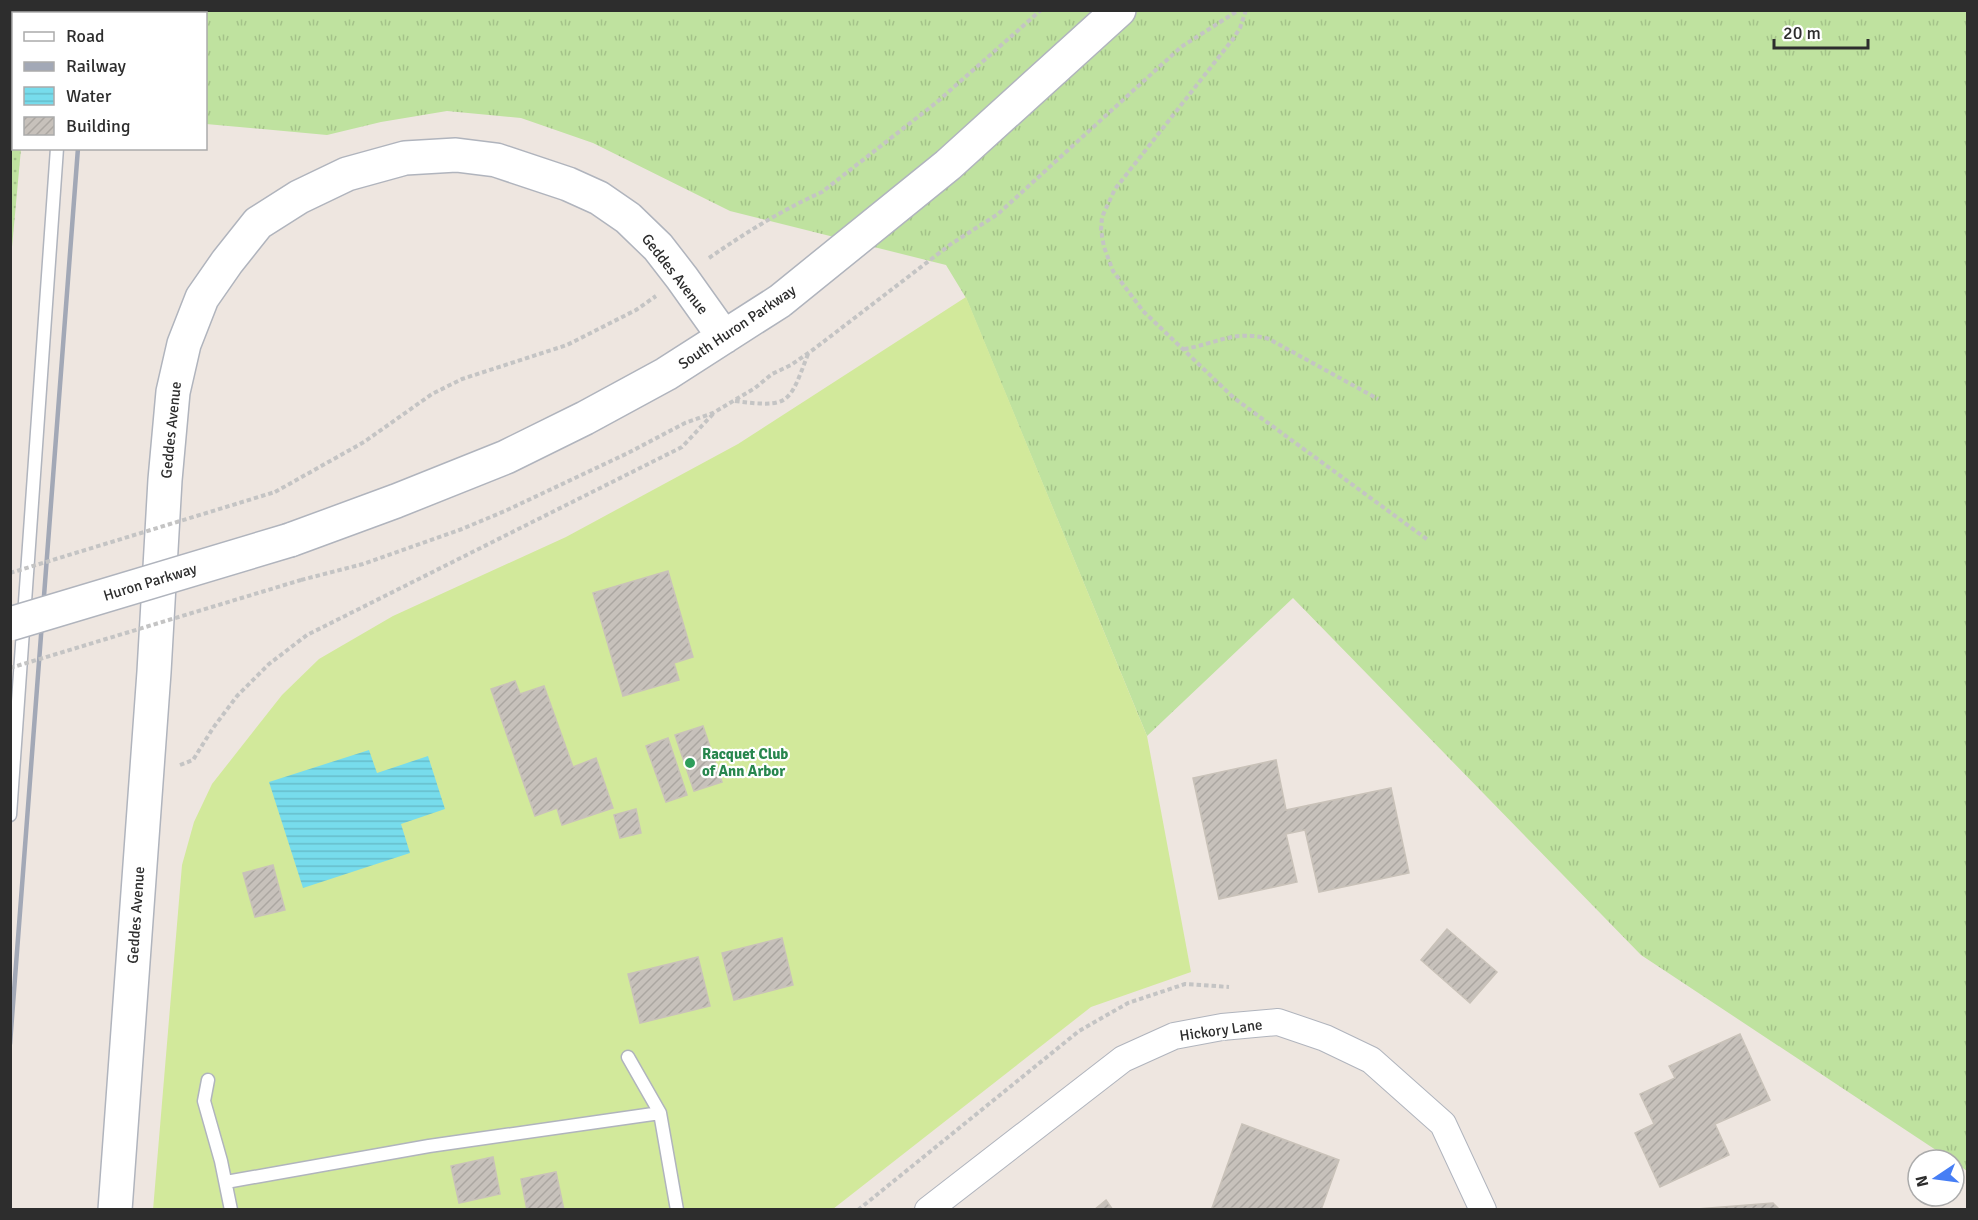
<svg xmlns="http://www.w3.org/2000/svg" width="1978" height="1220" font-family="Signika,sans-serif">
<style>
.grass{fill:url(#grass-tufts)}
.park{fill:url(#park-dots)}
.pitch{fill:#d2e99b}
.water{fill:url(#water-rules)}
.building{fill:url(#building-hatch);stroke:#c9c2b9;stroke-width:1.5}
.lines{fill:none;stroke-linecap:round;stroke-linejoin:round}
.lane-casing{stroke:#b0b4bd;stroke-width:15}
.street-casing{stroke:#b0b4bd;stroke-width:28}
.secondary-casing{stroke:#b0b4bd;stroke-width:36}
.path{stroke:#c4c4c4;stroke-width:4;stroke-dasharray:4.5 3;stroke-linecap:butt}
.lane{stroke:#fff;stroke-width:12}
.street{stroke:#fff;stroke-width:26}
.secondary{stroke:#fff;stroke-width:33}
.rail{stroke:#a2a8b6;stroke-width:4.5}
.secondary-bridge-casing{stroke:#b0b4bd;stroke-width:36;stroke-linecap:butt}
.path-bridge{stroke:#c4c4c4;stroke-width:4;stroke-dasharray:4.5 3;stroke-linecap:butt}
.secondary-bridge{stroke:#fff;stroke-width:33}
.leisure-dot{fill:#2e9e5b;stroke:#fff;stroke-width:2}
.labels{text-anchor:middle;dominant-baseline:central;stroke-width:4.5;stroke-linejoin:round;paint-order:stroke}
.street-label{font-size:15px;fill:#2d2d2d;stroke:#fff}
.leisure-label{font-size:15px;font-weight:bold;fill:#27864d;stroke:#fff;text-anchor:start}
</style>
<defs>
<pattern id="grass-tufts" width="24" height="20" patternUnits="userSpaceOnUse" patternTransform="scale(1.5)"><rect width="24" height="20" fill="#bfe29f"/><path d="M3 7l-1-3M5 7V3M7 7l1-3M15 17l-1-3M17 17v-4M19 17l1-3" fill="none" stroke="#a4c289"/></pattern>
<pattern id="park-dots" width="8" height="8" patternUnits="userSpaceOnUse" patternTransform="scale(1.5)"><rect width="8" height="8" fill="#bfe29f"/><path d="M2 2h.1M6 6h.1" fill="none" stroke="#a4c289" stroke-width="1.8" stroke-linecap="round"/></pattern>
<pattern id="water-rules" width="6" height="5" patternUnits="userSpaceOnUse" patternTransform="scale(1.5)"><rect width="6" height="5" fill="#77dcec"/><path d="M0 2.5h6" fill="none" stroke="#67bdcb"/></pattern>
<pattern id="building-hatch" width="6" height="6" patternUnits="userSpaceOnUse" patternTransform="scale(1.5)"><rect width="6" height="6" fill="#c7c1bb"/><path d="M-1 1l2-2M0 6l6-6M5 7l2-2" fill="none" stroke="#aba6a1"/></pattern>
</defs>
<rect width="100%" height="100%" fill="#eee6e0"/>
<path class="grass" d="M167 10 1967 11V1171L1954 1162V1160H1951L1641 955 1293 598 1147 736 966 298 946 265 730 211 593 143 521 118 447 111 381 122 327 135 206 124V14H166Z"/>
<path class="park" d="M11 10 32 11V13L14 14V148L21 149 11 258Z"/>
<path class="pitch" d="M966 297 1147 736 1191 972 1091 1007 833 1209 153 1210 182 865 194 822 212 784 282 695 319 659 393 616 566 537 738 444Z"/>
<path class="water" d="M369 750 377 773 428 756 445 809 401 824 410 853 303 888 269 782Z"/>
<path class="building" d="M668 571 693 657 674 663 679 680 623 696 593 593Z
M515 681 520 694 544 686 573 767 596 758 613 808 562 825 557 808 535 816 491 689Z
M703 726 722 782 694 791 675 735Z
M668 738 687 795 666 802 646 746Z
M1276 760 1286 810 1391 788 1409 873 1319 892 1305 830 1286 834 1297 882 1219 899 1193 778Z
M636 809 641 833 620 838 614 815Z
M273 865 285 910 255 917 243 873Z
M1447 929 1497 972 1470 1003 1421 960Z
M782 938 793 985 734 1000 722 953Z
M698 957 710 1006 640 1023 628 974Z
M1740 1034 1770 1100 1715 1124 1729 1155 1660 1187 1635 1133 1654 1124 1640 1094 1675 1078 1669 1066Z
M1242 1124 1339 1160 1321 1210 1212 1208Z
M493 1157 500 1194 459 1203 451 1166Z
M556 1172 564 1210H527L521 1179Z
M1106 1200 1113 1210H1094Z
M1773 1203 1780 1210H1697V1209Z"/>
<g class="lines">
<g class="lane-casing">
<path id="lane" d="M68 14V10
M10 815 57 148
M628 1057 660 1113 677 1210
M208 1080 204 1101 221 1161 231 1210
M226 1182 429 1146 660 1113"/>
</g>
<g class="street-casing">
<path id="street" d="M928 1210 1123 1059 1174 1036 1222 1027 1278 1022 1325 1038 1371 1060 1443 1124 1483 1210"/>
</g>
<g class="secondary-casing">
<path id="secondary" d="M290 540 396 501 506 457 585 418 666 374 780 301 948 165 1119 10
M115 1210 154 672 165 480 173 392 184 344 202 298 227 262 258 223 299 197 347 174 405 158 456 155 496 160 568 184 599 198 628 218 658 247 682 278 724 337"/>
</g>
<path class="path" d="M1246 10 1240 28 1233 39 1115 189 1102 217 1101 230 1104 247 1113 271 1143 311 1234 398 1428 540
M709 258C745 233 782 210 822 192L937 102 1041 10
M1184 349C1216 344 1235 329 1269 339L1378 399
M735 401C790 408 789 404 808 354
M275 492 364 442 432 394 462 379 567 345 636 310 656 296
M301 580 363 564 462 529 505 511 628 453 685 423 713 413 755 388 772 374 791 365 814 349 951 244 998 214 1181 47 1239 10
M180 765 193 760 213 728 237 696 269 664 307 635 682 447 713 414
M858 1210 1079 1031 1128 1003 1185 984 1229 987"/>
<use href="#lane" class="lane"/>
<use href="#street" class="street"/>
<use href="#secondary" class="secondary"/>
<path class="rail" d="M88 14 89 10
M10 1044 78 148"/>
<g class="secondary-bridge-casing">
<path id="secondary-bridge" d="M10 624 290 540"/>
</g>
<path class="path-bridge" d="M10 573 275 492
M10 668 301 580"/>
<use href="#secondary-bridge" class="secondary-bridge"/>
</g>
<circle class="leisure-dot" cx="690" cy="763" r="6"/>
<g class="labels">
<g class="street-label">
<text transform="translate(675 274) rotate(52)">Geddes Avenue</text>
<text transform="translate(737 327) rotate(-34)">South Huron Parkway</text>
<text transform="translate(171 430) rotate(-84)">Geddes Avenue</text>
<text transform="translate(150 582) rotate(-17)">Huron Parkway</text>
<text transform="translate(136 915) rotate(-86)">Geddes Avenue</text>
<text transform="translate(1221 1030) rotate(-8)">Hickory Lane</text>
</g>
<g class="leisure-label">
<text x="702" y="754">Racquet Club<tspan x="702" dy="17">of Ann Arbor</tspan></text>
</g>
</g>
<rect width="1978" height="1220" fill="none" stroke="#2d2d2d" stroke-width="24"/>
<rect x="12" y="12" width="195" height="138" fill="#ffffff" stroke="#ababab" stroke-width="1.5"/>
<rect x="24" y="32" width="30" height="9" fill="#ffffff" stroke="#ababab" stroke-width="1.5"/>
<text x="66" y="42" font-size="18" fill="#2d2d2d">Road</text>
<rect x="24" y="62" width="30" height="9" fill="#a2a8b6" stroke="#ababab" stroke-width="1.5"/>
<text x="66" y="72" font-size="18" fill="#2d2d2d">Railway</text>
<rect x="24" y="87" width="30" height="18" fill="url(#water-rules)" stroke="#ababab" stroke-width="1.5"/>
<text x="66" y="102" font-size="18" fill="#2d2d2d">Water</text>
<rect x="24" y="117" width="30" height="18" fill="url(#building-hatch)" stroke="#ababab" stroke-width="1.5"/>
<text x="66" y="132" font-size="18" fill="#2d2d2d">Building</text>
<g transform="translate(1936 1178) rotate(257)"><circle r="28" fill="#ffffff" stroke="#ababab" stroke-width="1.5"/>
<path d="M0-4.5L10 22L0 15L-10 22Z" fill="#467ef5"/>
<text y="-9" font-size="16" font-weight="bold" text-anchor="middle" fill="#2d2d2d">N</text>
</g>
<path d="M1774 39v9h94v-9" fill="none" stroke="#2d2d2d" stroke-width="3"/>
<text x="1783" y="39" font-size="18" fill="#2d2d2d" stroke="#ffffff" stroke-width="4.5" paint-order="stroke">20 m</text>
</svg>
